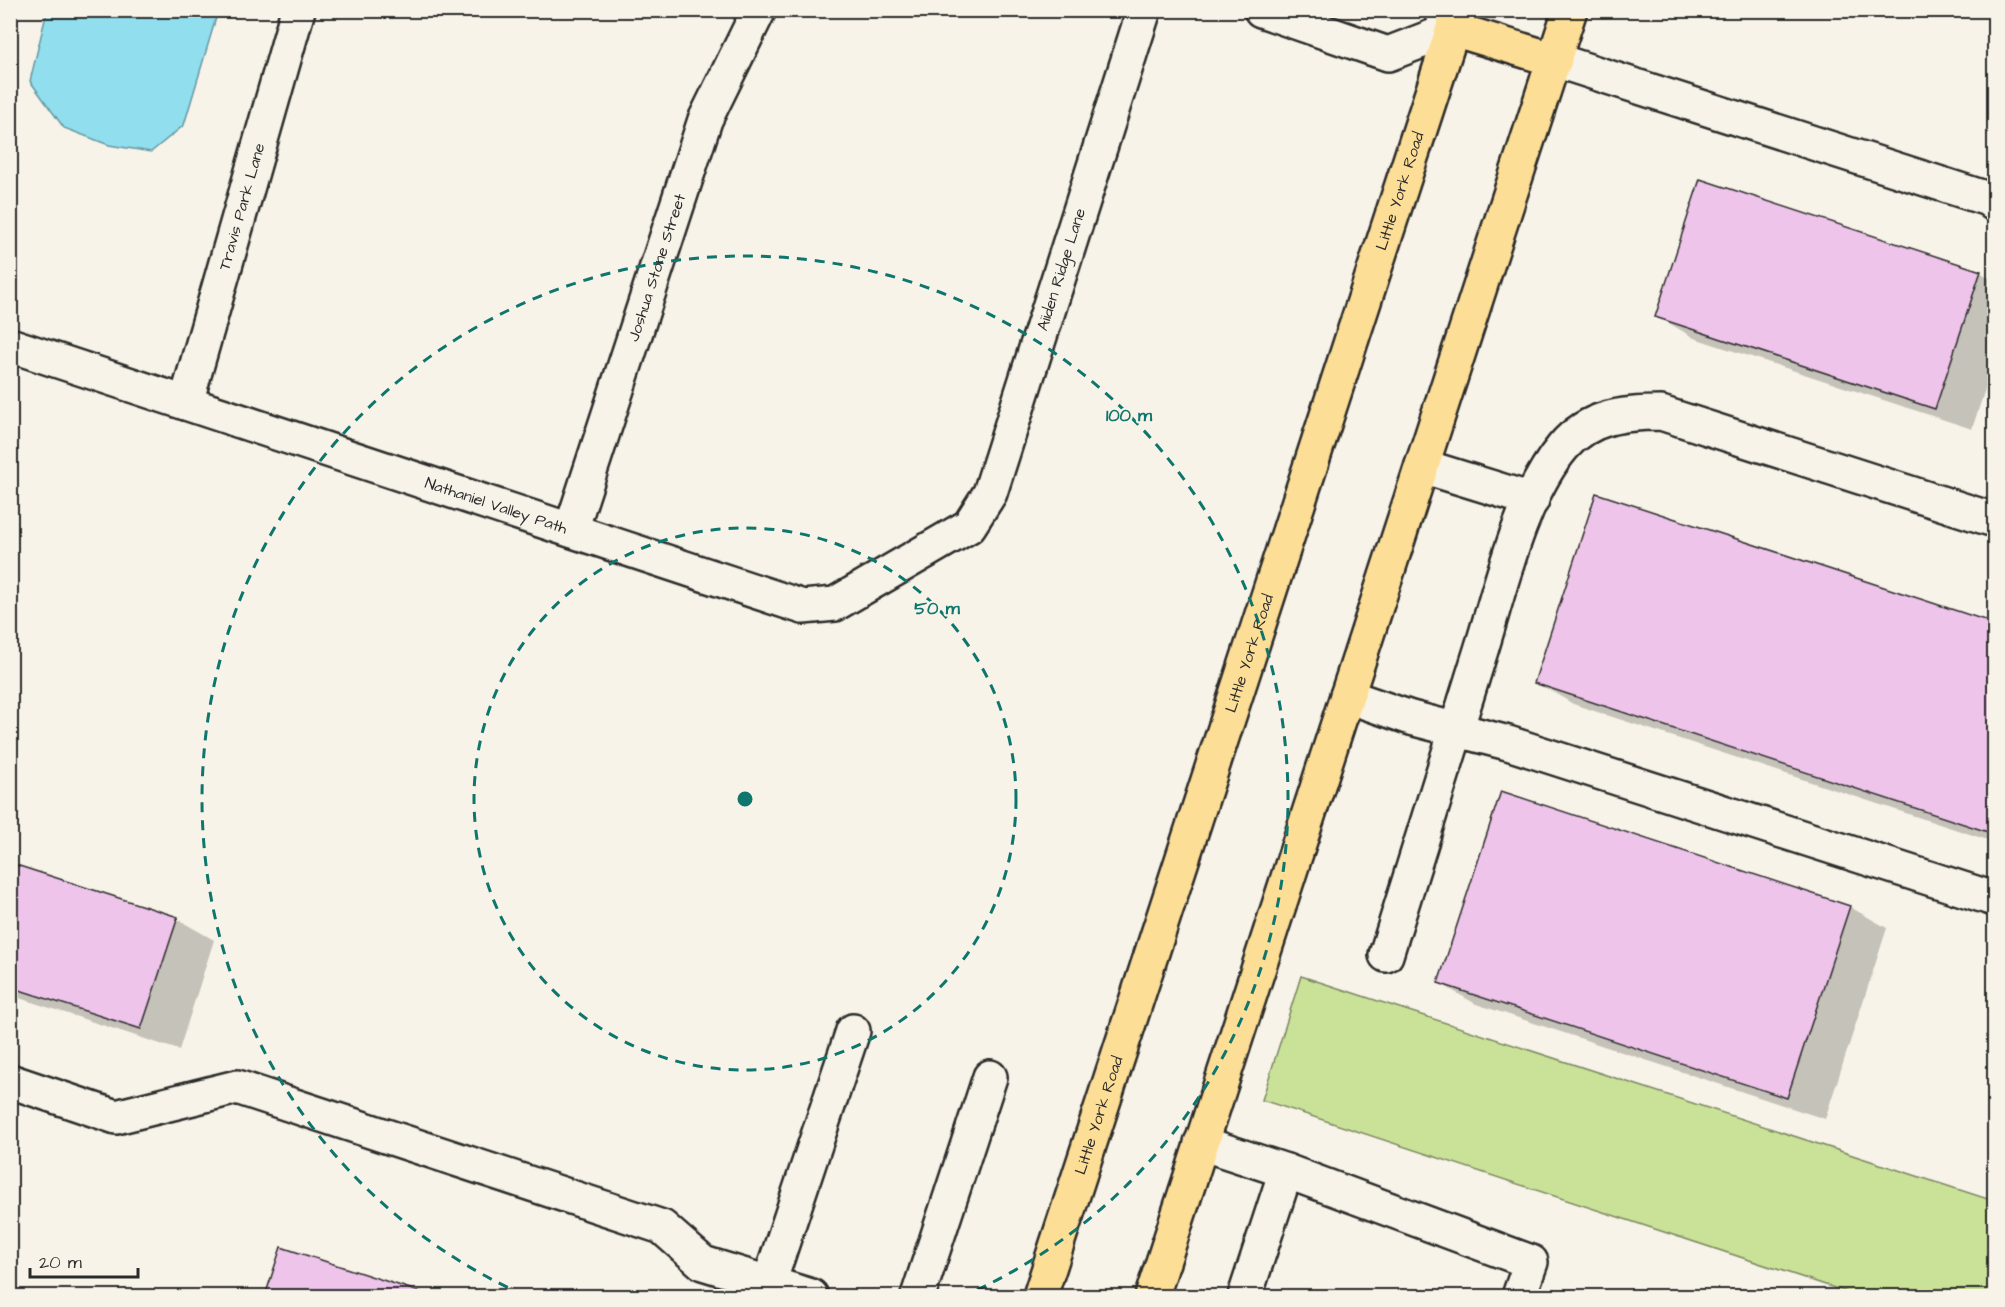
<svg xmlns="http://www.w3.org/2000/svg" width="2005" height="1307" font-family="'Architects Daughter',sans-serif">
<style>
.green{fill:#cae298;stroke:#7a8662;stroke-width:1.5}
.water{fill:#90deee;stroke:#6896a0;stroke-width:1.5}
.shadow{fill:#0003}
.building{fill:#eec4eb;stroke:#2b2b2b;stroke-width:1.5}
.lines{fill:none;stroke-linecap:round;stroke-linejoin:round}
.minor-casing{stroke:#2b2b2b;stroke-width:38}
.major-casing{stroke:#2b2b2b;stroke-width:38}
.minor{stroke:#f7f3e8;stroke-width:33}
.major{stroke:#fdde96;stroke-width:33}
.ring{fill:none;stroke:#0f766e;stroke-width:3;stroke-dasharray:10 8}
.labels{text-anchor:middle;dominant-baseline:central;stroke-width:4.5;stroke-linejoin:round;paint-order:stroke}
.street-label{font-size:16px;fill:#2b2b2b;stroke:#f7f3e8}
.centre{fill:#0f766e;stroke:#f7f3e8;stroke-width:3}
.ring-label{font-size:18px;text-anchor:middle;font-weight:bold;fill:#0f766e;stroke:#f7f3e8;stroke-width:4.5;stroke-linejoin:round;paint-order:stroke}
</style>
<rect width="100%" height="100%" fill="#f7f3e8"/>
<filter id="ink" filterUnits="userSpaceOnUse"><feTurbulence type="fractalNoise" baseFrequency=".0167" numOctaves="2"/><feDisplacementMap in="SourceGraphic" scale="12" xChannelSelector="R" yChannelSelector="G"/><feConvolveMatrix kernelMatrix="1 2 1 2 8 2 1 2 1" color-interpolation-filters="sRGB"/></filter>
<g filter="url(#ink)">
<path class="green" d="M1301 976 1994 1201V1296H1859L1262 1100Z"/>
<path class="water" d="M47 11H218L184 125 151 152 109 145 64 128 30 81Z"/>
<path class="shadow" d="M1980 272 1994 281V362L1972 429 1694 338 1657 316Z
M1597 495 1994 625V842L1573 704 1536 682Z
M1502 793 1850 907 1887 928 1825 1119 1476 1004 1439 983Z
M10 865 177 919 214 940 179 1050 10 995Z
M282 1249 428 1296H266Z"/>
<path class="building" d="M1700 179 1981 271 1935 409 1655 317Z
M1596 493 1994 623V834L1534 683Z
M1501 791 1850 906 1787 1098 1438 983Z
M10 863 178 917 141 1029 10 987Z
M281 1247 432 1296H265Z"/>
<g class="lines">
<g class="minor-casing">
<g id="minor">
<path d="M1261 10 1388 54 1453 29 1441 10"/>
<path d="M1555 60 1988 199 1994 204"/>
<path id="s1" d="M10 345 803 607 835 604 969 526 990 493 1144 10"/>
<path id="s2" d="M186 403 298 10"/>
<path d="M1422 466 1532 500"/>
<path id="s3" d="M571 530 705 120 759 10"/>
<path d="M1347 696 1411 718 1508 743 1994 899"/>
<path d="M1386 955C1418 852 1450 750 1482 647 1501 585 1521 497 1563 447 1589 416 1624 413 1661 413L1994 520"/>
<path d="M10 1081 116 1117 237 1087 662 1227 703 1263 811 1296"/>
<path d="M1201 1143 1286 1171 1245 1296"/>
<path d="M1286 1171 1531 1262 1519 1296"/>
<path d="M769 1283 853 1031"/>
<path d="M918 1296 990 1077"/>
</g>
</g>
<g class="major-casing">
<g id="major">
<path d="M1453 29 1555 60"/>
<path id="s4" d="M1040 1296 1459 10"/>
<path d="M1152 1296 1570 10"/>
</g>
</g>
<use href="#minor" class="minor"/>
<use href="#major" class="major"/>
</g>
</g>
<g class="ring">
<circle cx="745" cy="799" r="271"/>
<path d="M524 1295A543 543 0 1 1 966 1295"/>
</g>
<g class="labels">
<g class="street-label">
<text stroke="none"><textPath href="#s4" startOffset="1162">Little York Road</textPath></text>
<text stroke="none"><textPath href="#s2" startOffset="204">Travis Park Lane</textPath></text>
<text stroke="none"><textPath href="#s3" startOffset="276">Joshua Stone Street</textPath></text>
<text stroke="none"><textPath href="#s1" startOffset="1296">Aiiden Ridge Lane</textPath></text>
<text stroke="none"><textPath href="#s1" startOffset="512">Nathaniel Valley Path</textPath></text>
<text stroke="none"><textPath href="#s4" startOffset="676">Little York Road</textPath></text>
<text stroke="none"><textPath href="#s4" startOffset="190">Little York Road</textPath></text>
</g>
</g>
<circle cx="745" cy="799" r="9" class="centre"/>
<g class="ring-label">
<text x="1129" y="421">100 m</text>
<text x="937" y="614">50 m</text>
</g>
<rect width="2005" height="1307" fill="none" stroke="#f7f3e8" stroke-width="36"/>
<rect x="18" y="18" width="1969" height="1271" fill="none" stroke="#2b2b2b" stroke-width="2" filter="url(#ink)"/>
<path d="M30 1268v9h108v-9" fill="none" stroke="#2b2b2b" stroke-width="3"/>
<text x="39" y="1268" font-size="18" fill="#2b2b2b" stroke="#f7f3e8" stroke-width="4.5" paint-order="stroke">20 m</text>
</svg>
